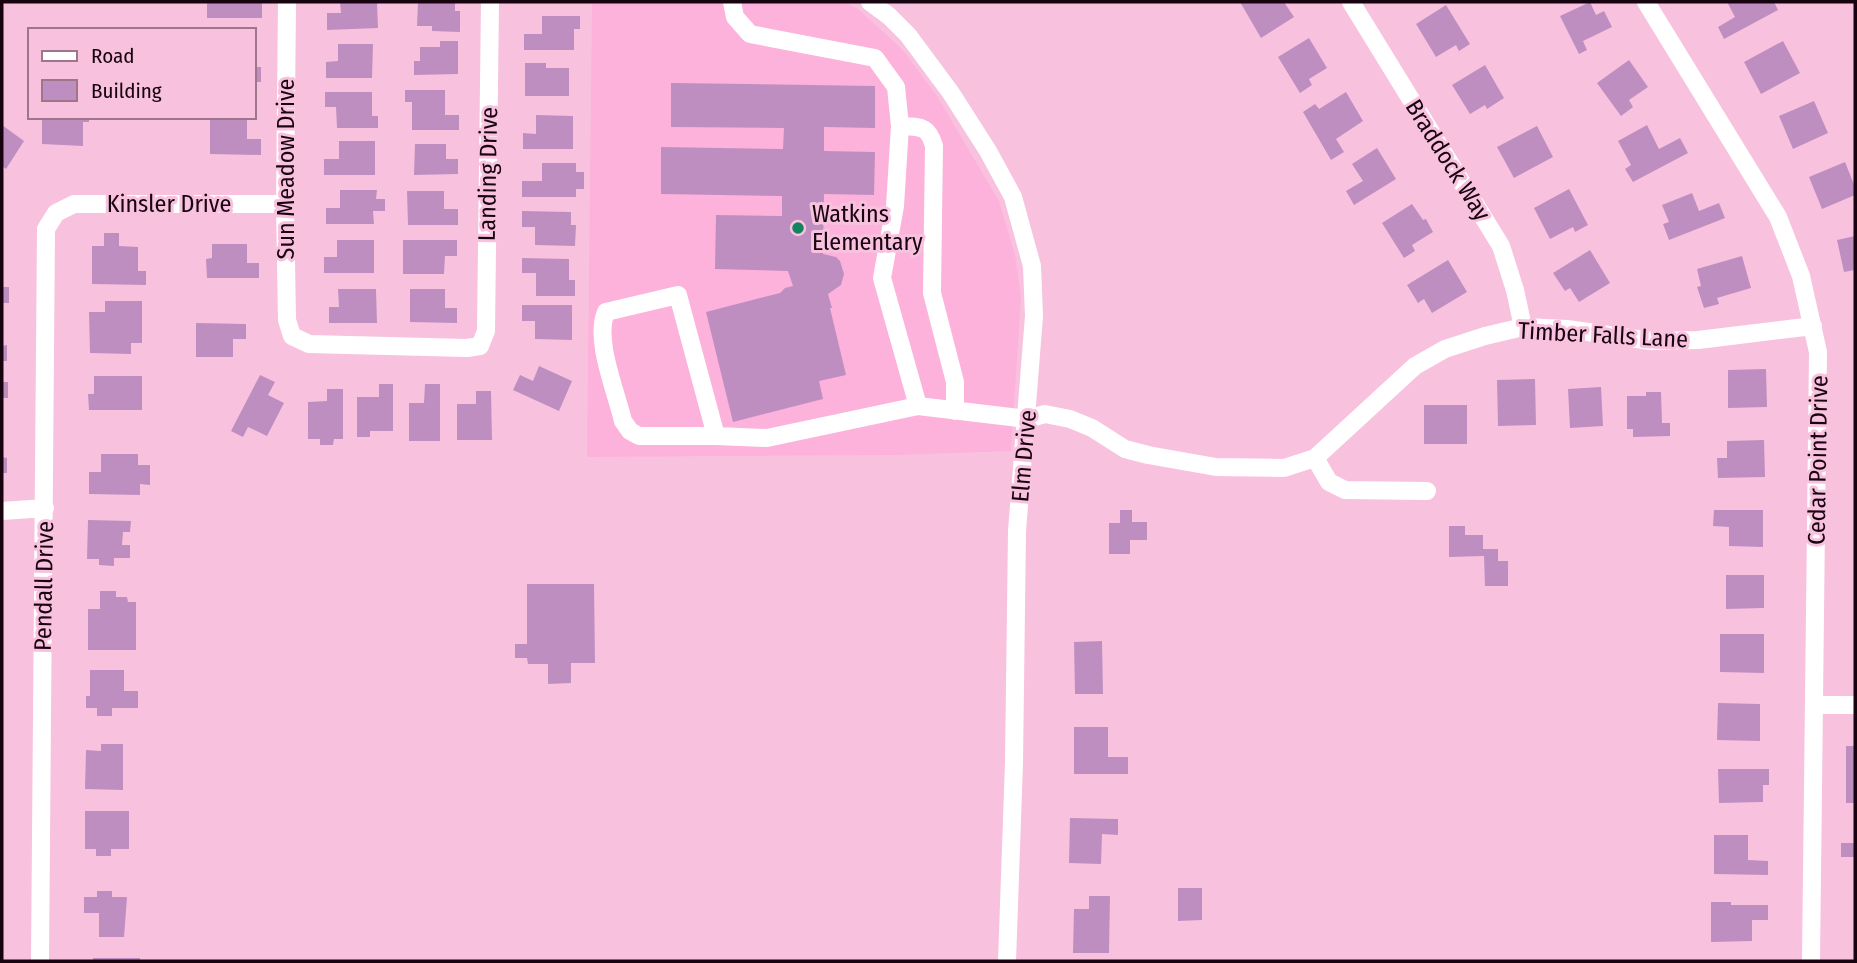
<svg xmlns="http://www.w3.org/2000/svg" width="1857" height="963" font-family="'Fira Sans Condensed',sans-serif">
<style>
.built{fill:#fcb2db}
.building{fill:#bf8ec0}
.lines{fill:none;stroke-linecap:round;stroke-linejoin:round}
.minor{stroke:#fff;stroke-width:18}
.poi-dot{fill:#148360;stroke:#f8c2df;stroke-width:2.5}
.labels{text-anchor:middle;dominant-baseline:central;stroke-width:6;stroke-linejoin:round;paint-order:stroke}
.street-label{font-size:24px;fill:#180410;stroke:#f8c2df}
.poi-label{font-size:24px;fill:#180410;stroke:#f8c2df;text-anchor:start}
</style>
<rect width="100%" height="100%" fill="#f8c2df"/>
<path class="built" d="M592 2H845L858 9 902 49 937 96 999 201 1015 255 1021 296 1011 451 895 455 587 457Z"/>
<path class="building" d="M207 2H262V18H207Z
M340 2H377L378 28 327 30V13H341Z
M418 2H455V11H460V32L432 31V26H417Z
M1240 2H1284L1294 17 1261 38Z
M1590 2 1596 15 1604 11 1612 27 1583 41 1587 50 1579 54 1560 16Z
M1727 2H1774L1778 10 1724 39 1718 27 1735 17Z
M1446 5 1470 44 1459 51 1456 45 1436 57 1416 24Z
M542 16H580V29H574V50H524V34H542Z
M1309 38 1327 68 1309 79 1312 85 1300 93 1278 57Z
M440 41H458V74L414 75V61H420V47H440Z
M1783 41 1800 73 1761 94 1744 62Z
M338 44H373L372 78H326V62L338 61Z
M1629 60 1648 87 1629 100 1633 107 1621 116 1597 83Z
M525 63H546V68H569V96H525Z
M1485 65 1504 98 1487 109 1485 105 1470 114 1452 85Z
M254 67H261V82H254Z
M671 83 875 86V128L824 127V151L875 152 874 195 824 194 823 254 836 257 840 261 844 274 841 285 828 294 832 308H830L846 375 819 381 823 399 733 422 706 312 780 293 785 288 793 286 788 271 715 269 716 215 782 216V196L661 194V147L783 149 784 128 671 127Z
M405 90H445V115H459V130H412V102H405Z
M325 92H372V116H378V128H337L336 107H325Z
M1346 92 1363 121 1336 139 1344 152 1331 160 1303 112 1315 104 1319 109Z
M1814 101 1828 133 1793 149 1779 116Z
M536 115 573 116V149H523V133L536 134Z
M42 117H89V122H83V146L42 144Z
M210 120H247V139H261V155L210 154Z
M2 125 24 141 6 169 2 166Z
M1647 125 1659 149 1680 138 1688 153 1633 182 1625 169 1631 165 1618 141Z
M1537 126 1553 157 1514 178 1497 147Z
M339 141H375V175H324V159H339Z
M415 144H446V159H458V174L414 175Z
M1377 148 1396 179 1354 205 1346 191 1363 181 1352 164Z
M1845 162 1855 187V195L1822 209 1809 177Z
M542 163H576V172H584V189H576V197H522V181H542Z
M1569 189 1588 225 1575 232 1573 227 1550 239 1534 208Z
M340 190H377L376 199H385V211H373L374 224H326V208H340Z
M407 191H444V209H458V225H408Z
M1692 193 1699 211 1719 203 1725 218 1669 240 1663 224 1669 222 1662 205Z
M1412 204 1423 220 1426 219 1433 232 1412 245 1415 251 1404 258 1382 223Z
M522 211 571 212V225H576L575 246 535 245V227H522Z
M104 233H119V246L138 247V271H146V285L92 284V246H104Z
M1855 236V270L1844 272 1837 240Z
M337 240H374V273H324V257H337Z
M403 240H457V256H445L444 274H403Z
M212 244H247V263H259V278H207L206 259 212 258Z
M1590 250 1610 283 1579 302 1570 288 1565 291 1553 273Z
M1742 256 1751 288 1717 298 1719 304 1704 308 1697 287 1701 286 1697 269Z
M522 258 569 259V280H575V296H536V273H522Z
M1448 260 1467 292 1432 313 1424 299 1418 303 1407 285Z
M2 287H9V303H2Z
M338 289H376L377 323H329V307H339Z
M410 289H445V308H457V323L410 322Z
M105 301H142V343H131V354L90 353 89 312H105Z
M522 305H572V340L535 339V321H522Z
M196 323 246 324V339H233V357H196Z
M7 345V361H2V346Z
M539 366 572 381 559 411 513 390 520 375 533 381Z
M1766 369 1767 407 1728 408V370Z
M260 375 275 382 268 395 284 403 267 436 248 427 243 437 231 431Z
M94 376H142V410H89L88 394H94Z
M1535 379 1536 425 1498 426 1497 380Z
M2 382H8V398H2Z
M379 384H393V431H370V437H357V397H379Z
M425 384H440V441H409V403H424Z
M1601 387 1603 426 1570 428 1568 389Z
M327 389H343V439H334L333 445H320V439H308V402L327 401Z
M476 391H491L492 440H457V404H476Z
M1646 392H1661L1662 423H1670V436L1633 437V429H1627V396H1646Z
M1424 405H1467V444H1424Z
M1764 440 1765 477 1718 478 1717 458H1727V441Z
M101 454H138V465H150V485L140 484V495L89 494V472H101Z
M2 457 7 458V473H2Z
M1120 510H1132V522H1147V540H1130V554H1109V523H1120Z
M1714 510H1763V547L1729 546V527L1713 526Z
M88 520 131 521 130 532H123L122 545H130V558H114V566L99 565V559H87Z
M1449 526H1465V535H1483V549H1498V561H1508V586H1485L1484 556 1449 557Z
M1726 575H1764V608L1726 609Z
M527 584H594L595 663H571V683L548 684V664H528L527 658H515V644H527Z
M100 591H116V597H127L128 602H136V650H88V609H100Z
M1720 634H1764V673L1720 672Z
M1102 641 1103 694H1075L1074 642Z
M90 670H124V691H138V708H112V716H97V708H86V696H90Z
M1718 703 1760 704V741L1717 740Z
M1074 727H1108V757H1128V774H1074Z
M101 744H123V790L85 789 86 750 101 751Z
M1846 746H1855V803H1846Z
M1718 769H1769V785H1763V802L1719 803Z
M85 811H129V849H111V856H96V849H85Z
M1070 818 1118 819V835L1102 834 1101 864 1069 863Z
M1714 835H1748V860L1768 861V875L1714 874Z
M1841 843H1855V857H1841Z
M1178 888H1202V920L1178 921Z
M97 891H112V897H127L124 937H99V913H84V897H97Z
M1089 896H1110L1109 953H1073L1074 909H1089Z
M1711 902H1731V905H1768V920H1752V941L1711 942Z
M93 958H140V961H93Z"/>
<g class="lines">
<path class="minor" d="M287 2 285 204 287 320 292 336 309 344 467 348 480 346 486 331 490 2
M732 2 735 17 750 34 875 58 896 87 900 126 895 206 882 278 918 406
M870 2 889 16 908 35 951 93 988 151 1013 197 1032 266 1034 316 1017 531 1014 763 1007 961
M1351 2 1501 246 1515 290 1523 327
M1646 2 1778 217 1801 276 1818 352 1811 961
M900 126C920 127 928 125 934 146L932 293 955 382V411
M716 436H639L630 431 623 421C616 391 594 340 606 312L678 295 716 436 767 438 918 406 1027 419 1045 414 1070 419 1092 428 1125 449 1148 455 1216 467 1284 468 1315 458 1415 366 1445 349 1485 336 1523 327 1567 329 1651 341 1698 340 1813 326
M1315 458 1329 482 1345 490 1427 491
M2 511 45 508
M1814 705H1855
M40 961 46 229 56 213 74 204H285"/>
</g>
<circle class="poi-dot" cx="798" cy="228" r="7"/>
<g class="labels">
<g class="street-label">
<text transform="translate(1448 160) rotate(58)">Braddock Way</text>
<text transform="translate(286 169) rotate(-90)">Sun Meadow Drive</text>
<text transform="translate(488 174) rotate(-89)">Landing Drive</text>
<text x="169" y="204">Kinsler Drive</text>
<text transform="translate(1603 335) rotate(3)">Timber Falls Lane</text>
<text transform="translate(1024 456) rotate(-85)">Elm Drive</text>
<text transform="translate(1818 460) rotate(-89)">Cedar Point Drive</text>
<text transform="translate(44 586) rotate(-89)">Pendall Drive</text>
</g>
<g class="poi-label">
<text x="812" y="214">Watkins<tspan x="812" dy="28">Elementary</tspan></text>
</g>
</g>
<rect width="1857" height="963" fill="none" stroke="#180410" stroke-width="7"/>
<rect x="28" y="28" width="228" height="91" fill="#f8c2df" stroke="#9e768c" stroke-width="2"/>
<rect x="42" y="51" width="35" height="10" fill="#ffffff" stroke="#9e768c" stroke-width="2"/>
<text x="91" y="63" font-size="21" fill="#180410">Road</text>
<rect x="42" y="80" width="35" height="21" fill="#bf8ec0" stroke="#9e768c" stroke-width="2"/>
<text x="91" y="98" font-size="21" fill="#180410">Building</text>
</svg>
